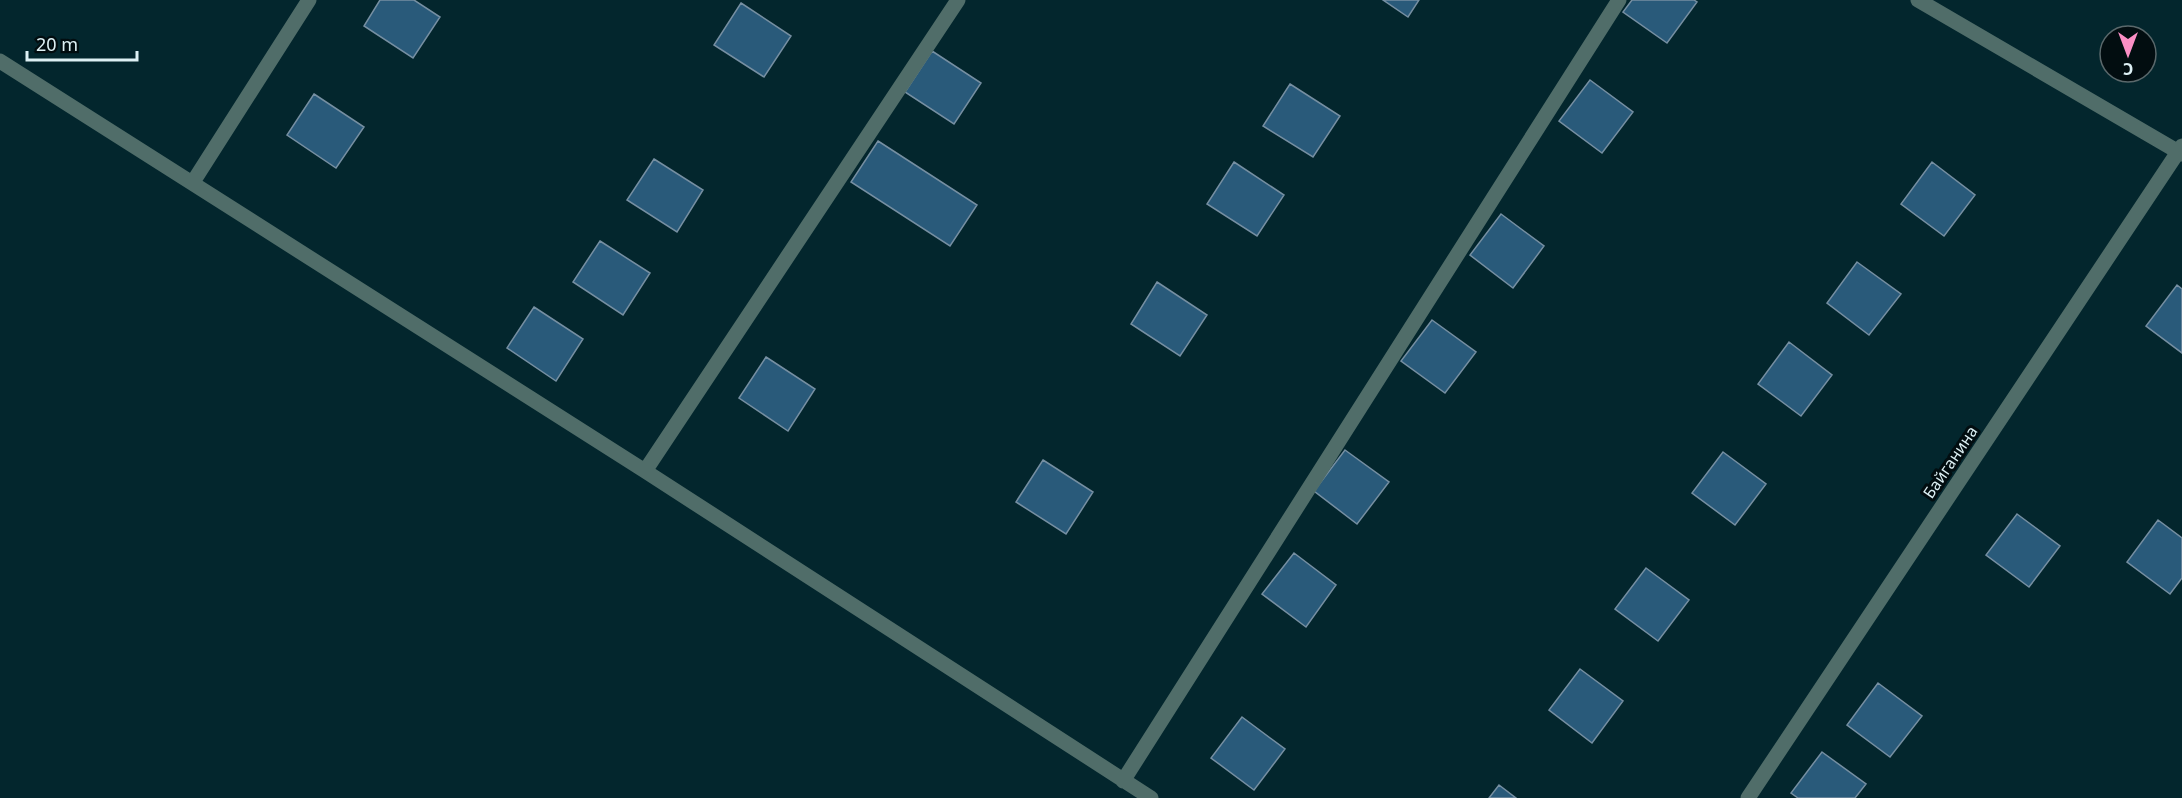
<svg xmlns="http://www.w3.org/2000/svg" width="2182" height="798" font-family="'Noto Sans',sans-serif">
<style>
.building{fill:#295a7a;stroke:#768fa2;stroke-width:1.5}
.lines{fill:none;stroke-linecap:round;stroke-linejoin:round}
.street{stroke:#506d69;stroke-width:15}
.labels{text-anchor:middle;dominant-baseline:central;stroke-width:6;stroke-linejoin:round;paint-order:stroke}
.street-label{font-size:16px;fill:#ddf0f4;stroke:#020d10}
</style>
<rect width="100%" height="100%" fill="#03262d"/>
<path class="building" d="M380 0H414L440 17 413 58 364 26Z
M1383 0H1419L1408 17Z
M1632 0H1694L1697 2 1667 43 1623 12Z
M741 3 791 36 764 77 714 45Z
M932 51 981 83 954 124 905 92Z
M1590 80 1633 112 1602 153 1559 121Z
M1290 84 1340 116 1313 157 1263 126Z
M314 94 364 127 336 168 287 135Z
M878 141 977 205 950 246 851 182Z
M654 159 703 190 677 232 627 200Z
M1234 162 1284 195 1257 236 1207 204Z
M1932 162 1975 195 1944 236 1901 204Z
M1501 214 1544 246 1513 288 1470 255Z
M600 241 650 273 623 315 573 282Z
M1857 262 1901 294 1869 335 1827 303Z
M1157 282 1207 315 1180 356 1131 324Z
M2177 285 2182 289V353L2146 326Z
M534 307 583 339 556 381 507 348Z
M1432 320 1476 352 1445 393 1401 361Z
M1789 342 1832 375 1801 416 1758 384Z
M766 357 815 389 788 431 739 398Z
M1345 450 1389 482 1357 524 1314 491Z
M1723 452 1766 484 1735 525 1692 493Z
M1043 460 1093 492 1066 534 1016 502Z
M2017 514 2060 546 2029 587 1986 555Z
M2158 520 2182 538V578L2170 594 2127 562Z
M1294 553 1336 585 1306 627 1262 594Z
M1646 568 1689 600 1658 641 1615 609Z
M1580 669 1623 701 1592 743 1549 710Z
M1878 683 1922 716 1890 757 1847 725Z
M1242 717 1285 749 1254 790 1211 758Z
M1822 752 1866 784 1855 798H1798L1791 793Z
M1499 785 1516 798H1489Z"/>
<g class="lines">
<path class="street" d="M1918 0 2182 154
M0 61 645 471 1151 798
M193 182 309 0
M645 471 958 0
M1123 781 1619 0
M1748 798 2182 146"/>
</g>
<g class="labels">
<g class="street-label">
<text transform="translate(1950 462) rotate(-56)">Байганина</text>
</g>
</g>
<g transform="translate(2128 54) rotate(180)"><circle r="28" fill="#020d10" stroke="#5a686b" stroke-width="1.5"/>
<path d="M0-4.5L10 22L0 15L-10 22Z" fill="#fb8fc5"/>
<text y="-9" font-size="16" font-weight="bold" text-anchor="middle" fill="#ddf0f4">С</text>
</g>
<path d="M27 51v9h110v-9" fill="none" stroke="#ddf0f4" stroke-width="3"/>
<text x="36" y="51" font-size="18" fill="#ddf0f4" stroke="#020d10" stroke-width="4.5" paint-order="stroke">20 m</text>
</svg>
